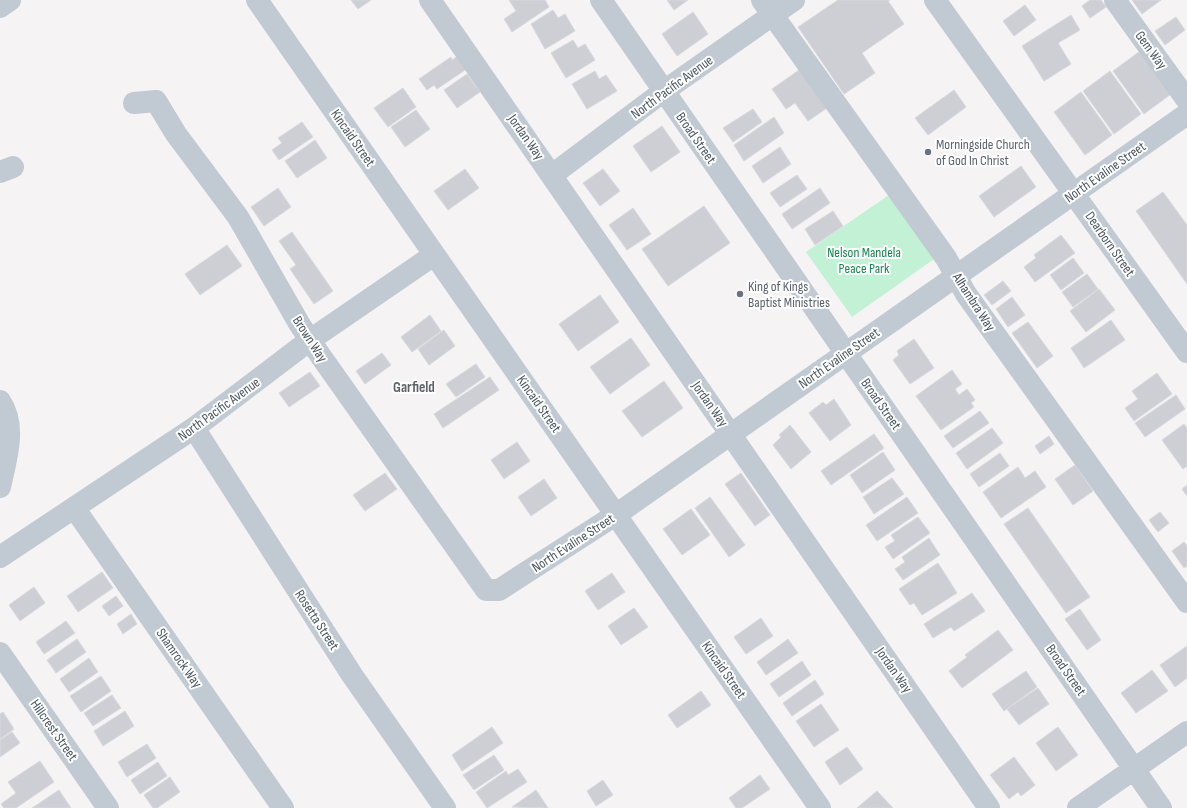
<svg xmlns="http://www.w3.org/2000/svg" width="1187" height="808" font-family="'Sofia Sans Condensed',sans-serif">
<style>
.green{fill:#c3f1d5}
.building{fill:#cdcfd5;stroke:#d7d9de}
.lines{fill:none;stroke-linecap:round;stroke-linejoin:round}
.minor{stroke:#c1cad2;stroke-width:22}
.worship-dot{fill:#6b7280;stroke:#fff;stroke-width:1.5}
.labels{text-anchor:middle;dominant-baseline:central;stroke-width:4;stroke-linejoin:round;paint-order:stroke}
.street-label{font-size:14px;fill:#4a5661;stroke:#fff}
.worship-label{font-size:14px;fill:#5b616d;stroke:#fff;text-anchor:start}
.park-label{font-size:14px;fill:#17864f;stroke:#fff}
.neighbourhood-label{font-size:15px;font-weight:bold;fill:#5f6368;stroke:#fff}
</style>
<rect width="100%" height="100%" fill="#f5f3f3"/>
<path class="green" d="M889 195 934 259 852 317 806 252Z"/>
<path class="building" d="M351 0H371L358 9Z
M509 0H545L549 7 512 32 504 19 516 11Z
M667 0H688L674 10Z
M838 0H890L888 1 904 24 862 53 875 73 844 94 798 27Z
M1090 0H1101L1106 7 1090 18 1082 6Z
M1132 0H1161L1142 14Z
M1025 5 1036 20 1014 36 1003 21Z
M553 10 558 18 565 14 575 31 545 49 531 24Z
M693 12 708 34 677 56 662 34Z
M1071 15 1080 30 1058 43 1071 64 1044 81 1022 46Z
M1176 17 1185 30 1165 45 1155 31Z
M573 40 578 48 585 44 595 60 566 78 551 53Z
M1140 51 1171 94 1144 114 1113 71Z
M459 55 468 68 437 89 434 85 427 90 419 79 451 57 452 60Z
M802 68 827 108 808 121 795 103 786 109 772 89Z
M595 71 599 79 606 75 617 91 587 109 572 84Z
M1110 71 1141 114 1114 134 1083 91Z
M467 74 480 92 457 108 444 90Z
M403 88 416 107 388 127 374 108Z
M954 90 966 107 928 135 915 118Z
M1081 92 1112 135 1085 155 1054 112Z
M753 109 762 122 733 142 723 128Z
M416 110 430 129 405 147 391 127Z
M774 117 784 133 744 161 734 145Z
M302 122 313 137 279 160 272 150 282 143 278 138Z
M662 126 680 152 651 172 633 146Z
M315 140 327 158 297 178 285 161Z
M780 147 791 164 763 183 752 166Z
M1021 166 1036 187 994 217 979 196Z
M465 169 479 188 448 210 434 191Z
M603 169 620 191 600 206 583 183Z
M797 175 807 189 780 207 770 193Z
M278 188 291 207 264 226 251 207Z
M820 188 830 203 792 229 782 214Z
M1163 192 1187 225V284L1136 211Z
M704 206 730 243 668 286 642 249Z
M633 208 651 234 627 250 609 225Z
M833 211 843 226 815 245 805 229Z
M292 232 333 291 314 304 290 269 296 265 279 241Z
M1061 235 1075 253 1035 282 1024 267 1036 258 1034 255Z
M227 245 242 266 200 295 185 274Z
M1073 258 1084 273 1061 290 1050 275Z
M1087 274 1098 289 1073 307 1062 292Z
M1003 281 1011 291 992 305 984 295Z
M1099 289 1115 310 1086 332 1070 311Z
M600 295 619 322 578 351 559 324Z
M1012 297 1025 315 1008 327 996 309Z
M430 315 441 331 412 352 401 337Z
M1111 320 1125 340 1084 368 1071 348Z
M1028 322 1053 356 1037 368 1012 333Z
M444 330 455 346 429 365 418 349Z
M631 338 650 365 610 394 590 367Z
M914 339 934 368 910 384 893 360 899 355 897 351Z
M382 353 391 365 365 384 356 371Z
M476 364 485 377 456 397 446 384Z
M952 370 962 384 955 389 959 395 967 389 975 400 971 403 974 407 941 430 916 396Z
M310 372 320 386 289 407 279 393Z
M1157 373 1172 394 1134 421 1125 408 1138 399 1132 391Z
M490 377 499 390 443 428 434 414Z
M664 381 683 408 642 437 622 411Z
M1176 395 1185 409 1145 437 1135 423Z
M834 399 851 425 830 441 809 413 823 402 826 405Z
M980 411 989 423 953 448 944 436Z
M1184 424 1187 428V466L1183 469 1162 440Z
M790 425 811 452 791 469 773 445 781 437 779 435Z
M992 428 1003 443 967 469 956 453Z
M874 434 884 448 831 485 821 471Z
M1049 436 1054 444 1040 454 1035 446Z
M517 442 530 461 504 479 491 460Z
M883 452 895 470 862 493 850 475Z
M1000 453 1009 466 979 487 970 474Z
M1075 465 1093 491 1073 505 1055 479Z
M1018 467 1025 478 1035 471 1046 487 1001 518 983 492Z
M385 473 397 489 365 511 353 495Z
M741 473 770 515 755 526 725 484Z
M892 478 904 494 874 514 863 497Z
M544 479 557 498 531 516 518 497Z
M1187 485V496L1182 489Z
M710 497 745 545 729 557 695 508Z
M907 497 918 513 877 541 866 525Z
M1028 508 1090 597 1066 613 1004 524Z
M691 509 710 535 682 555 663 529Z
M1160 512 1169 523 1158 532 1149 520Z
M918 517 930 533 893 559 885 547 895 541 891 535Z
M929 538 940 555 903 580 895 569 905 562 902 557Z
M1184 542 1187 546V566L1184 568 1172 551Z
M938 563 957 593 922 615 914 603 910 605 899 589Z
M102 572 113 588 78 612 67 596Z
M612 573 625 592 598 610 585 591Z
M34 587 45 603 20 621 9 605Z
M972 593 985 611 954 631 951 627 933 638 924 624Z
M116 596 123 606 109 616 102 606Z
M634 608 648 627 621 645 608 626Z
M1080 609 1101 640 1087 650 1065 619Z
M131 614 137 624 123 634 117 624Z
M761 618 773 636 746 654 734 637Z
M66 621 75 633 44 654 36 642Z
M998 630 1013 650 962 688 949 671 967 657 965 655Z
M77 639 86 652 56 673 47 660Z
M788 639 798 653 766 675 757 662Z
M1187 646V678L1175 687 1160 665Z
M89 658 98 672 69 692 60 679Z
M802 661 811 675 779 697 770 684Z
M1152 670 1168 691 1136 713 1121 693Z
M1026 671 1037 687 1004 711 992 694Z
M101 676 111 691 81 712 70 696Z
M815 680 824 694 792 716 783 703Z
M1038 688 1049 704 1019 725 1007 709Z
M701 691 711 705 677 728 668 715Z
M112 695 121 708 93 726 84 713Z
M821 704 839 730 814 747 796 721Z
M125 711 134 726 103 746 94 731Z
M3 712 14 729 0 739V714Z
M492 727 503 743 462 771 452 755Z
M1058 727 1078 755 1056 771 1036 743Z
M12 732 20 743 0 757V740Z
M147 744 156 758 127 777 118 762Z
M847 747 863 769 840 785 825 762Z
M494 755 504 770 474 790 463 775Z
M1014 757 1035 785 1021 796 1018 792 1009 799 990 775Z
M40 761 54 782 16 808H4L1 804 16 793 8 782Z
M158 762 167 776 140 794 131 780Z
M518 769 527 782 487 808 476 792 506 771 508 775Z
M760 775 770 789 742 808H736L729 798Z
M170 777 180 792 157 808H153L144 795Z
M603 780 613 795 596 806 587 791Z
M59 790 71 808H32Z
M536 790 548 808 512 807Z
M877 791 893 808H857Z"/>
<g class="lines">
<path class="minor" d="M257 0 820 808
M430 0 989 808
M601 0 1161 808
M762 0 946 258 966 294 1187 602
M935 0 1187 352
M1115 0 1187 100
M0 7 10 0
M134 103 156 101 176 134 238 217 300 325 320 355 486 590H499L617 514 1187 114
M0 172 13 167
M552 175 664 91 794 0
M0 401C17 426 6 459 0 487
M194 428 352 675 445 808
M75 509 283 808
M0 557 194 428 310 340 434 255
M0 653 108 808
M1078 808 1187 732"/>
</g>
<g class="worship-dot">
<circle cx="928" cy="152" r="4"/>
<circle cx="740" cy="294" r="4"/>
</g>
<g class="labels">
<g class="street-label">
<text transform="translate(1151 50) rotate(54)">Gem Way</text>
<text transform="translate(672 87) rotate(-36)">North Pacific Avenue</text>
<text transform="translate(526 137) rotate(55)">Jordan Way</text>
<text transform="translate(353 138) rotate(55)">Kincaid Street</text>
<text transform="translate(696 138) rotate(55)">Broad Street</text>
<text transform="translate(1105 172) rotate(-35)">North Evaline Street</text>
<text transform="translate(1110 244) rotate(55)">Dearborn Street</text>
<text transform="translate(974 302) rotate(57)">Alhambra Way</text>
<text transform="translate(310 339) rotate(57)">Brown Way</text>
<text transform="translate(839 358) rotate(-35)">North Evaline Street</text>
<text transform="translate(539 404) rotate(55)">Kincaid Street</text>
<text transform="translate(710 404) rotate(55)">Jordan Way</text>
<text transform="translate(881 404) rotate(55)">Broad Street</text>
<text transform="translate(219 409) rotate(-36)">North Pacific Avenue</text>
<text transform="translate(573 543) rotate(-33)">North Evaline Street</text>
<text transform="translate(317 620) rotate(57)">Rosetta Street</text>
<text transform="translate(179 658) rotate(55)">Shamrock Way</text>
<text transform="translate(724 670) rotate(55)">Kincaid Street</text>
<text transform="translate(894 670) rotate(55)">Jordan Way</text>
<text transform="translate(1066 670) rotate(55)">Broad Street</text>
<text transform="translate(54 730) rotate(55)">Hillcrest Street</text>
</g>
<g class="worship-label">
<text x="936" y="144">Morningside Church<tspan x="936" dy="16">of God In Christ</tspan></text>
<text x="748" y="286">King of Kings<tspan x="748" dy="16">Baptist Ministries</tspan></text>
</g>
<g class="park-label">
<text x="864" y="252">Nelson Mandela<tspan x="864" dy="16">Peace Park</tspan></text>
</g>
<g class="neighbourhood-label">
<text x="414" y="387">Garfield</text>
</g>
</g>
</svg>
